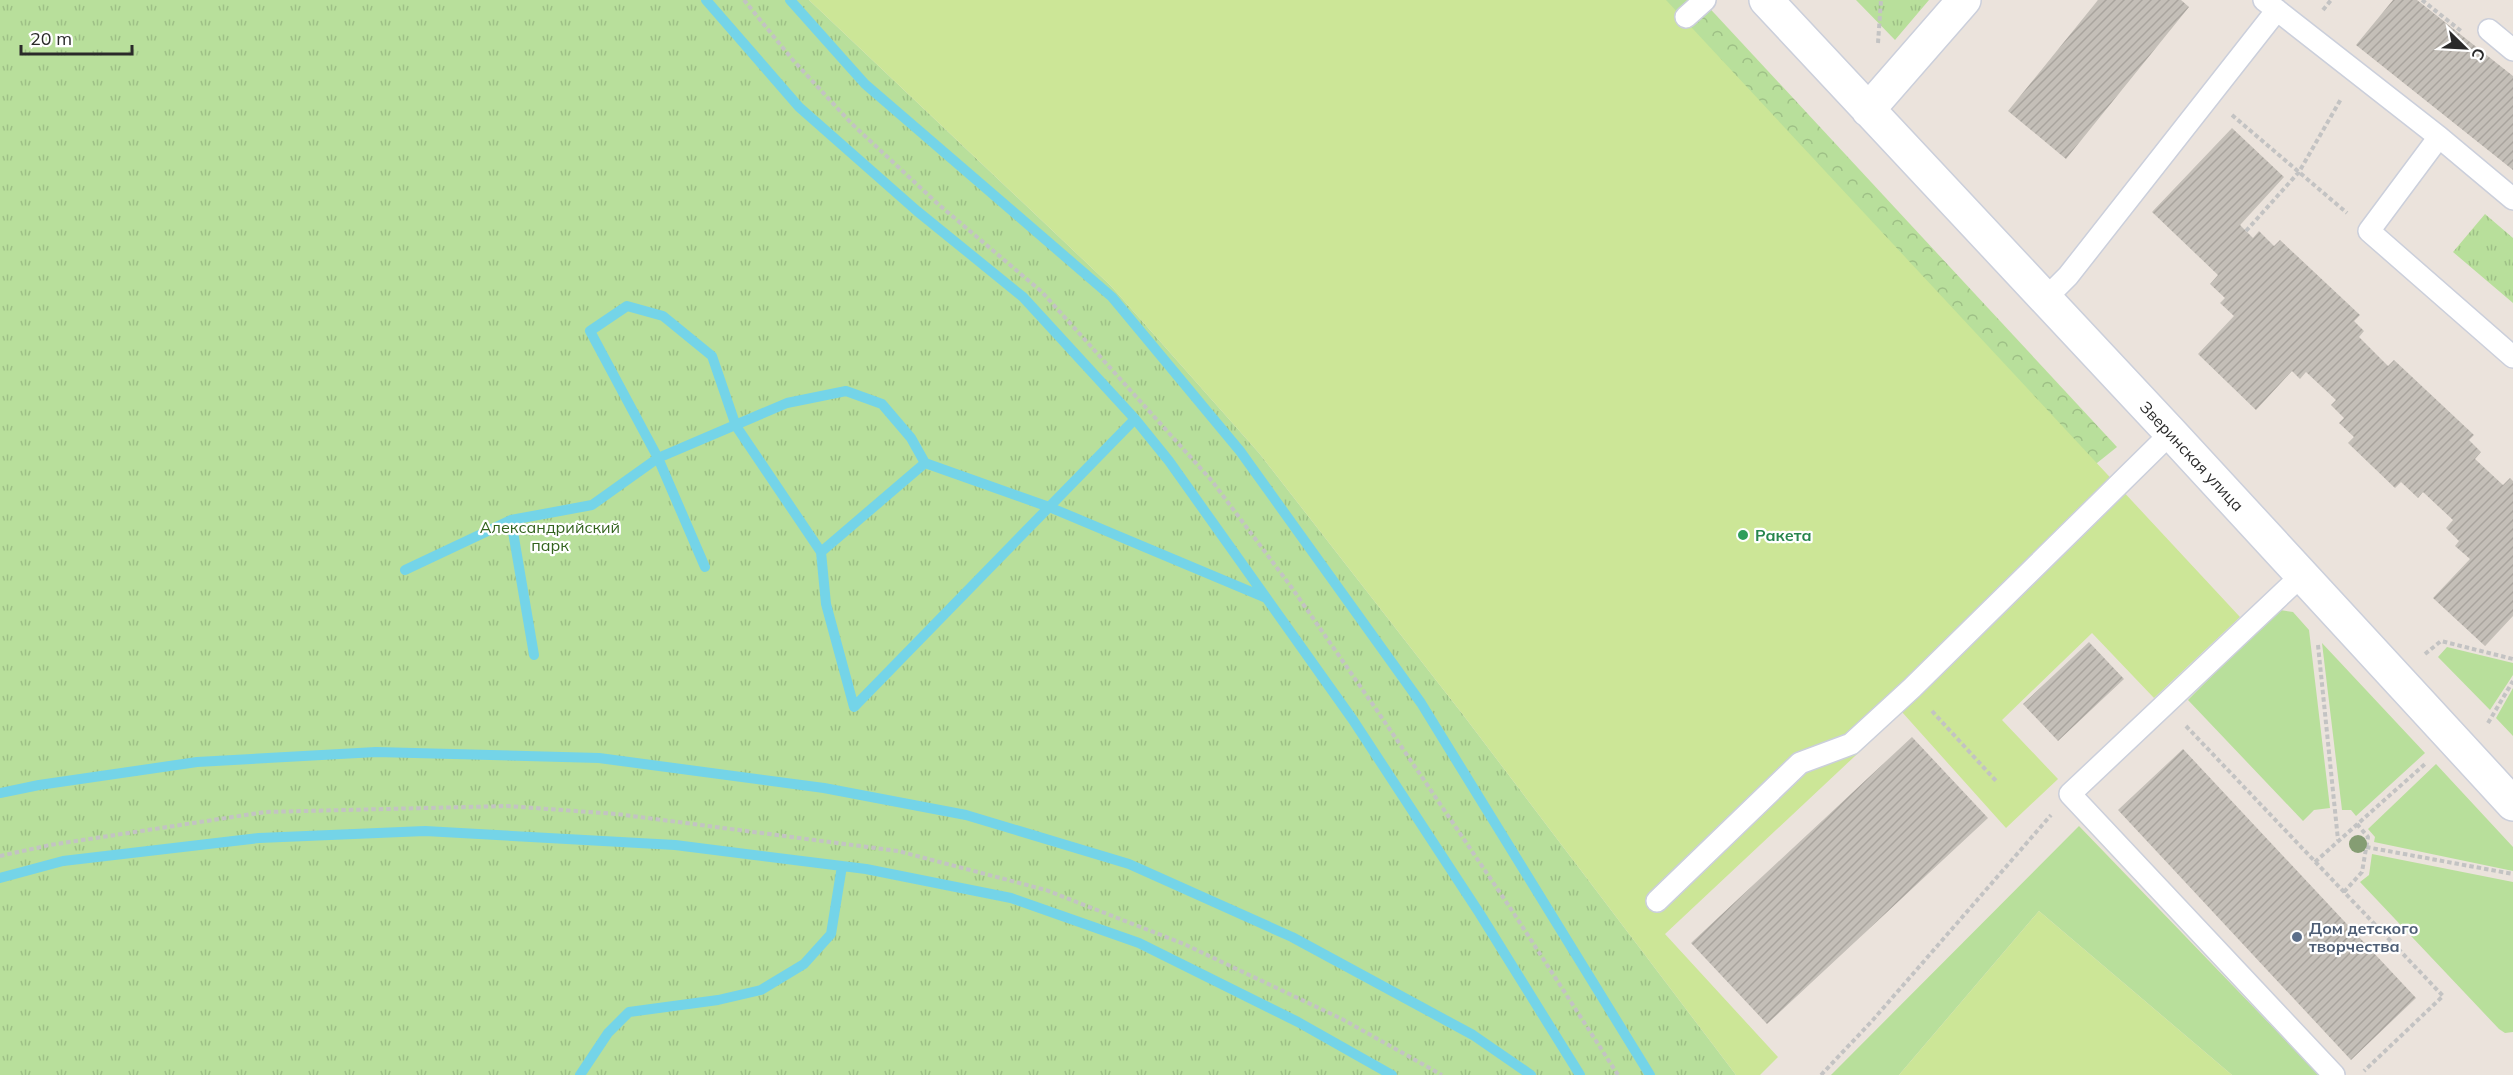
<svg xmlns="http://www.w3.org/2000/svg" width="2513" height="1075" font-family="Mulish,sans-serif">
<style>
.grass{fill:#b8df9b}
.forest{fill:url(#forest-crowns)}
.park{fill:url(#park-tufts)}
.pitch{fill:#cce697}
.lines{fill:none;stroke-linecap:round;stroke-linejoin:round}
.stream{stroke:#74d4e8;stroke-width:10}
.building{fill:url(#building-hatch)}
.service-casing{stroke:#cbcfdb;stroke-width:24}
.minor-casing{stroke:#cbcfdb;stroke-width:36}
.path{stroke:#c3c3c3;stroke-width:4;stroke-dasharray:4.5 3;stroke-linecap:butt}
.service{stroke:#fff;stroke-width:21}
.minor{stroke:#fff;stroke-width:33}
.tree{fill:#859d73}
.leisure-dot{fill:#2e9e5b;stroke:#fff;stroke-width:2}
.service-dot{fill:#5c6f8a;stroke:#fff;stroke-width:2}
.labels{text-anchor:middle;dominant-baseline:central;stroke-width:4.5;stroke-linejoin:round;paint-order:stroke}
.street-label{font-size:16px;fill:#2a2a2a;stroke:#fff}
.park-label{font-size:16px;fill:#32631d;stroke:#fff}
.leisure-label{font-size:16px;font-weight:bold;fill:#27864d;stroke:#fff;text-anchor:start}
.service-label{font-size:16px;font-weight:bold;fill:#4e5e75;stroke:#fff;text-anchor:start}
</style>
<defs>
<pattern id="forest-crowns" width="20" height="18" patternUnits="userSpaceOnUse" patternTransform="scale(1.5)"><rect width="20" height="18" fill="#b8df9b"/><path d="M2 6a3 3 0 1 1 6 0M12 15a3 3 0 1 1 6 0" fill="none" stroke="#9ec086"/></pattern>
<pattern id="park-tufts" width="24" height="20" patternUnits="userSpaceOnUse" patternTransform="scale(1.5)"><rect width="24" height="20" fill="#b8df9b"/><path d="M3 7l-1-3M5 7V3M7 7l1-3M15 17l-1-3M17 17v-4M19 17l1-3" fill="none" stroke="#9ec086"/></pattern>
<pattern id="building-hatch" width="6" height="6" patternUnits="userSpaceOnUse" patternTransform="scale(1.5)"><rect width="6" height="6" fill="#c4bfb8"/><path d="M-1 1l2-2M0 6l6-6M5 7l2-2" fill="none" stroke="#a9a49e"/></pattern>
</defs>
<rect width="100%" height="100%" fill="#ebe3dc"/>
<path class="grass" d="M2280 610 2293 612 2309 630 2330 808 2314 810 2303 821 2188 700 2275 612Z
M2322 643 2425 753 2356 816 2351 810H2342Z
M2447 647 2513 663V675L2490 710 2438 657Z
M2513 688V736L2496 718Z
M2436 764 2513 847V871L2374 842 2375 837 2368 829Z
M2079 826 2319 1075H2232L2039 911 1899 1075H1831Z
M2372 854 2513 882V1032L2505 1033 2499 1029 2360 882 2369 875Z"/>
<path class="forest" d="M1636 0H1702L2117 447 2072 483Z"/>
<path class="park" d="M0 0H809L1111 286 1259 453 1464 716 1736 1075H0Z
M1856 0H1929L1895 40Z
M2485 214 2513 238V303L2453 252Z"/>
<path class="pitch" d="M809 0H1666L2240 617 2154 698 2092 633 2002 720 2058 779 2006 828 1902 712 1665 934 1778 1057 1760 1075H1736L1464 716 1259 453 1111 286Z
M2039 911 2232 1075H1899Z"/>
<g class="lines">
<path class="stream" d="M706 0 799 107 917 211 1023 297 1135 419 1169 461 1353 720 1480 914 1580 1075
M790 0 865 84 1112 297 1240 451 1421 703 1650 1075
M511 520 534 655
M821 552 925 463
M705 567 658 458 590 331 627 306 663 316 712 356 736 426 821 552 826 604 854 707 1135 419
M405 570 511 520 592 505 658 458 787 403 846 391 882 404 911 438 925 463 1049 507 1266 598
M0 793 39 785 197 762 376 752 599 758 824 788 966 815 1129 864 1292 937 1473 1035 1531 1075
M0 878 63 861 259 838 425 831 675 845 866 869 1011 898 1139 943 1298 1022 1392 1075
M580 1075 608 1033 629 1012 718 1000 761 990 804 964 831 934 842 866"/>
</g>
<path class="building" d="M2098 0H2181L2189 7 2066 159 2008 111Z
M2393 0H2417L2513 76V170L2356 45Z
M2232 128 2284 177 2240 225 2253 238 2259 231 2274 246 2280 240 2360 315 2354 321 2364 331 2359 337 2388 366 2394 360 2474 435 2469 440 2481 452 2475 459 2503 485 2510 478 2513 481V616L2485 646 2433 598 2470 559 2455 546 2459 541 2446 528 2453 520 2423 492 2418 498 2401 482 2395 488 2348 443 2354 437 2339 423 2344 418 2331 405 2336 400 2306 372 2300 379 2292 371 2256 410 2198 354 2234 316 2220 303 2225 298 2210 284 2218 275 2152 212Z
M2089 642 2124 679 2058 741 2023 704Z
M1912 737 1988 818 1767 1024 1691 943Z
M2183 749 2416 998 2351 1060 2118 810Z"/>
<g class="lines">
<g class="service-casing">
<path id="service" d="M2264 0 2439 137 2369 231 2513 357
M1686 17 1705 0
M2489 30 2513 50
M2439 137 2513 199
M2045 299 2068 276 2277 10
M2302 575 2070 794 2334 1075
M1657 901 1800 763 1851 744 1912 688 2171 433"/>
</g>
<g class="minor-casing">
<path id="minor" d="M1766 0 2171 433 2513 804
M1868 110 1964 0"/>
</g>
<path class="path" d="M744 0 792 59 852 124 938 204 1042 292 1212 481 1292 588 1378 712 1511 909 1618 1075
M2422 0 2461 31
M2323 10 2331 0
M1878 43 1881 0
M2232 115 2347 213
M2246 231 2299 172 2341 99
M2318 645 2338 840
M2425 654 2441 641 2513 659
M1932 711 1997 782
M2488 723 2513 681
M2186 726 2443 996 2364 1071
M2366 847 2513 874
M0 856 50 845 265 812 507 806 617 814 898 851 1046 890 1184 944 1342 1019 1442 1075
M2315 862 2426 763
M2344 892 2362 872 2368 837 2357 824
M1821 1075 1872 1021 2051 815"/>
<use href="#service" class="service"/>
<use href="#minor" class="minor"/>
</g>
<circle class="tree" cx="2358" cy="844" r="9"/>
<circle class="leisure-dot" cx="1743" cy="535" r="6"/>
<circle class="service-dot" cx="2297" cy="937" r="6"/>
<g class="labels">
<g class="street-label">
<text transform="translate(2192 456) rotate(47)">Зверинская улица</text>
</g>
<g class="park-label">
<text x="550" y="527">Александрийский<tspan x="550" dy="18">парк</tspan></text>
</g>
<g class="leisure-label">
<text x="1755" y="535">Ракета</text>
</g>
<g class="service-label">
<text x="2309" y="928">Дом детского<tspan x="2309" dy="18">творчества</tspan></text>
</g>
</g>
<g transform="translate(2465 48) rotate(114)" stroke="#ffffff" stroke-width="4.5" paint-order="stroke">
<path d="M0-4.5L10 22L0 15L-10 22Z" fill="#2a2a2a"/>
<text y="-9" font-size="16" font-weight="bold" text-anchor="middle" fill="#2a2a2a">С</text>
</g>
<path d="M21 45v9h111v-9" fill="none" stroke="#2a2a2a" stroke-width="3"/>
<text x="30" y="45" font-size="18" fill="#2a2a2a" stroke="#ffffff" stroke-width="4.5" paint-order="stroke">20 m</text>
</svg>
